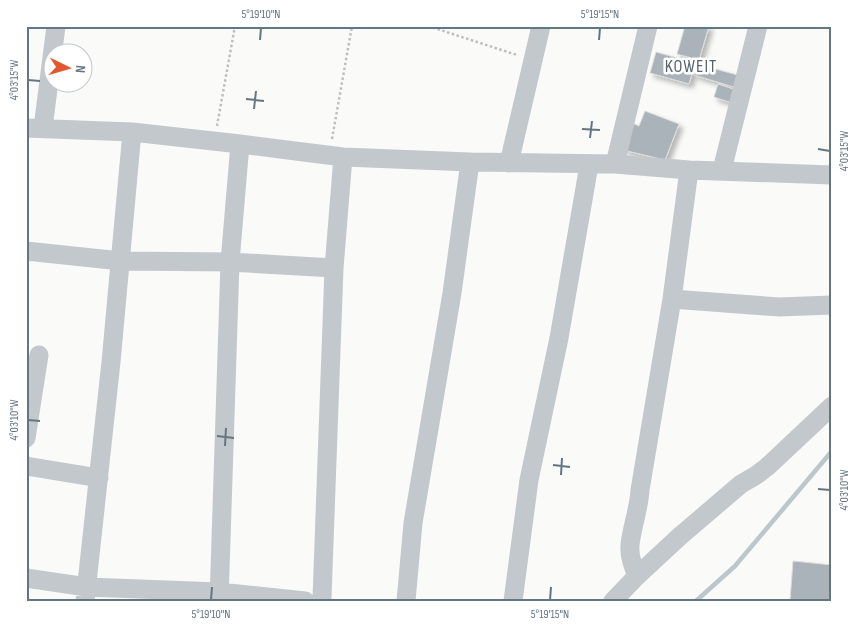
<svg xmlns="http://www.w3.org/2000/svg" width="858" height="627" font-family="'Sofia Sans Condensed',sans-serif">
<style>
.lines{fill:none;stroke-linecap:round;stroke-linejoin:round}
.stream{stroke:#bbc7cb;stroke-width:4.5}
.building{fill:#aab3b9;stroke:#dcdcda;filter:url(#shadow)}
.path{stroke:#bbbfc2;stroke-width:2.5;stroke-dasharray:2.5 2.5;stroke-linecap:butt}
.minor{stroke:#c3c8cc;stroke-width:19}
.ticks{fill:none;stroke:#657683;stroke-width:2}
.labels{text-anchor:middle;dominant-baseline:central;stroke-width:5;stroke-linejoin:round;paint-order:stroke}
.neighbourhood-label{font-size:18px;letter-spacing:1px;fill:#57646e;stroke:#fff}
.neatline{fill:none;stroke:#657683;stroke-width:2}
.ticks-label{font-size:12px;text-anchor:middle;fill:#657683}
</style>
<defs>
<filter id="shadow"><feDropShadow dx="4" dy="4" stdDeviation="2.5" flood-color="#0004"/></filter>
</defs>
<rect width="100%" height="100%" fill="#fafaf8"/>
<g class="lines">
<path class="stream" d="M696 601 735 566 832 451"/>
</g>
<path class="building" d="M685 26H709L699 60 677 54Z
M656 52 695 63 689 84 650 73Z
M697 64 741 76 737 88 694 75Z
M718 84 736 90 732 103 714 97Z
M645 111 679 124 665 160 623 150 632 123 639 126Z
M793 561 832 565V601H790Z"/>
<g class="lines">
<path class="path" d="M428 26 517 55
M217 126 235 26
M332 139 352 26"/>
<path class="minor" d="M26 128 132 132 240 144 343 157 470 162 615 164 689 170 832 175
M43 128 56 26
M509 163 541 26
M615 164 648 26
M689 170 672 299 640 490C639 509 632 526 630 545 629 556 633 566 637 576L679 537 741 484 755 476 767 467 832 406
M722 170 758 26
M26 251 121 261 230 262 334 268
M672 299 779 307 832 305
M26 438 39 355
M26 466 99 478
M26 578 87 587 219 592 305 601
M85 601 111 362 132 132
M219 601 230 262 240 144
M321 601 322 598 334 268 343 157
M406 601 413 523 452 293 470 162
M513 601 529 480 559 338 589 165
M613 601 637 576"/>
</g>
<path class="ticks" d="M260 40 261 28M599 40 600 28M28 80 40 81M246 99 264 101M254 109 256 91M582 129 600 130M590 138 592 121M818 149 830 151M28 420 40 421M217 436 234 438M225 446 226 428M553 465 570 467M561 475 562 458M818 489 830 490M211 600 212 587M550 600 551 587"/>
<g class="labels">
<g class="neighbourhood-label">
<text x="691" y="66">KOWEIT</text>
</g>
</g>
<rect width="858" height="627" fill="none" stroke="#ffffff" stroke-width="55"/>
<g transform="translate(68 68) rotate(95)"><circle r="24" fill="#ffffff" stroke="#c1c8cd"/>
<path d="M0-4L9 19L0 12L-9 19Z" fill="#e4572e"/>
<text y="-8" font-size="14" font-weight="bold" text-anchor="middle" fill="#657683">N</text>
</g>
<rect x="28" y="28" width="802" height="572" class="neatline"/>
<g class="ticks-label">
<text x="261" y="18">5°19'10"N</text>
<text x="600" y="18">5°19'15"N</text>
<text transform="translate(14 80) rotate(-90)" y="4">4°03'15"W</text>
<text transform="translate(844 151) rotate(-90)" y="4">4°03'15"W</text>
<text transform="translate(14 420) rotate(-90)" y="4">4°03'10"W</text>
<text transform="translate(844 490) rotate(-90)" y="4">4°03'10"W</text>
<text x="211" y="618">5°19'10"N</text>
<text x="550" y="618">5°19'15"N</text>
</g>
</svg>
